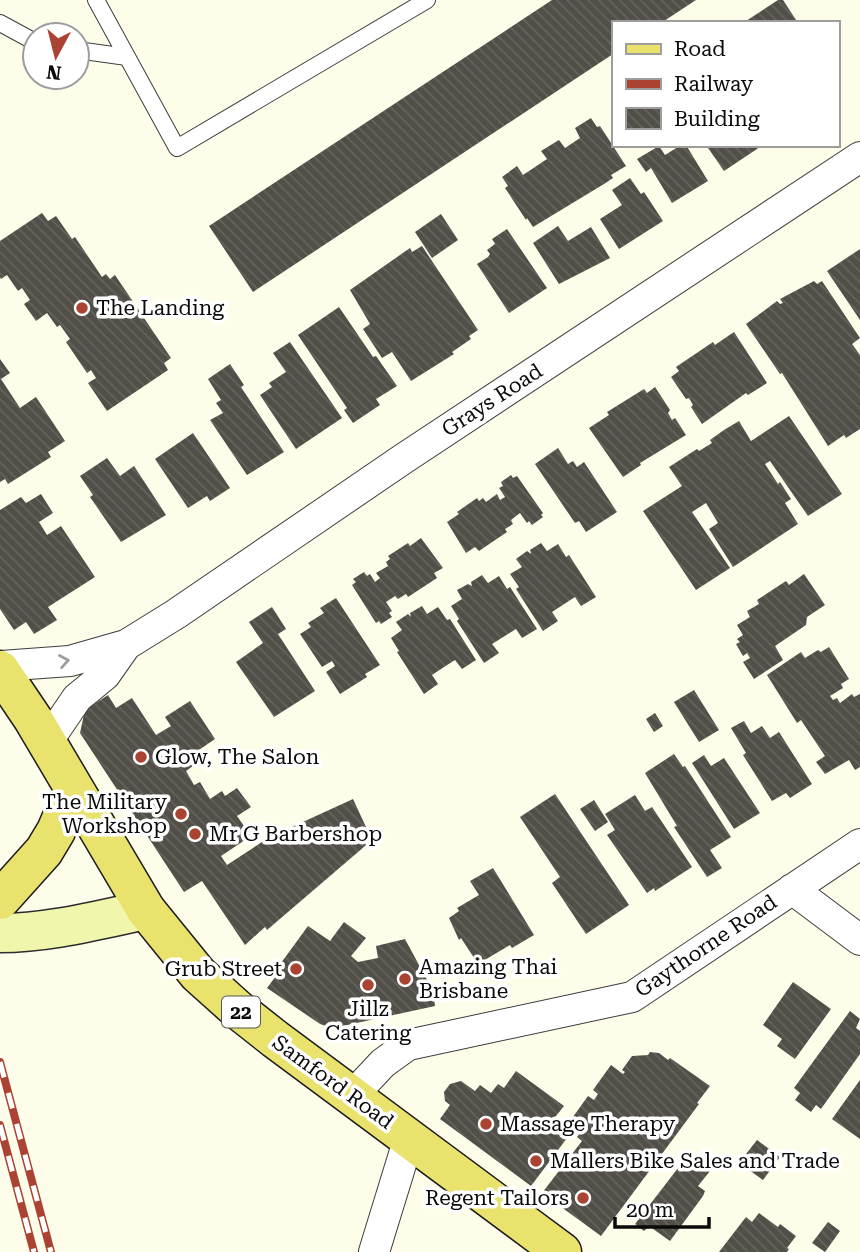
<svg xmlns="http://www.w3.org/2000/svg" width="860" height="1252" font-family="'Roboto Serif',serif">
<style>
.building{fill:url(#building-back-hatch)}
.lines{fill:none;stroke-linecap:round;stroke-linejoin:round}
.lane-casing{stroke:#3d3d3d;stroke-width:18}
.street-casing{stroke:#3d3d3d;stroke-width:32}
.secondary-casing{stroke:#2c2c2c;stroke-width:41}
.primary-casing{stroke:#1b1b1b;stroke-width:41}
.lane{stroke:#fff;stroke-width:16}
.street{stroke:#fff;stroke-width:30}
.secondary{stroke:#f0f6ac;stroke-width:38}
.primary{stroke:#e9e26d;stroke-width:38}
.rail-casing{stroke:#aa4332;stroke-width:8}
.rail{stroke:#fff;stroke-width:5;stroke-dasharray:16;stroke-linecap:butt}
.oneway{stroke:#9d9d9d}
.poi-dot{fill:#aa4332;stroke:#fff;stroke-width:2.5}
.labels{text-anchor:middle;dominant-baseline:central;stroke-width:7;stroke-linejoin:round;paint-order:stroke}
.shield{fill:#fff;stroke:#545454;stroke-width:2}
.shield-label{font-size:19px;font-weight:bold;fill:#0a0a0a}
.poi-label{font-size:21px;fill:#0a0a0a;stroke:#fff;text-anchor:start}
.street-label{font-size:21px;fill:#0a0a0a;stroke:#fff}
</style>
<defs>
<pattern id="building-back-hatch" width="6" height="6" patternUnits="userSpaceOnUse" patternTransform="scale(1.75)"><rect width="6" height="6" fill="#524e48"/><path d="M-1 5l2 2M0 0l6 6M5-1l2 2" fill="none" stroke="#66635e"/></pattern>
</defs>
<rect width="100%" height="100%" fill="#fdfdea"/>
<path class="building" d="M552 0H696L661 23H613V54L253 292 209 226Z
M778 0H783L798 23H743Z
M591 118 597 127 600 126 626 166 611 175 613 178 604 184 533 227 527 218 526 220 505 188 508 186 502 177 517 166 523 175 547 159 541 151 559 140 565 148 580 138 575 128Z
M681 145H686L708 181 672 203 651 168 646 172 637 159 659 146 665 155Z
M706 145H758L760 147 724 171Z
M630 178 641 194 644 192 663 221 619 249 600 219 622 205 612 190Z
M42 213 48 221 56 216 72 239 75 237 102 277 106 274 110 279 115 275 171 358 164 363 168 370 107 411 88 383 96 378 91 370 87 373 66 342 70 339 60 325 57 327 47 313 36 321 24 304 30 300 22 288 18 291 7 275 1 279 0 277V241Z
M441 214 458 240 432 258 415 232Z
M558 226 568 241 591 227 610 258 559 284 533 243Z
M507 229 547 288 509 313 477 264 488 257 490 254 487 250 495 244 492 239Z
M422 246 478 330 469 336 471 339 452 352 454 354 411 381 392 352 382 358 363 329 370 324 350 290 410 248 412 252Z
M860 249V320L827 271Z
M814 281 817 284 822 281 860 338 852 344 860 355V429L846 438 844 435 828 446 782 373 780 374 746 324 777 301 780 304 783 303 780 299Z
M339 307 373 357 376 356 397 386 376 399 380 405 353 423 344 410 347 408 298 335Z
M734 332 767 383 748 395 746 393 702 424 691 407 693 405 689 398 686 399 671 377 679 371 676 367 713 342 715 345Z
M290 342 342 418 296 449 260 395 272 387 269 383 286 372 273 353Z
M0 359 10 373 1 379 20 408 36 397 65 441 48 452 51 457 8 484 5 479 0 482Z
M230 364 244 385 241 387 284 452 247 475 210 420 223 413 216 403 221 400 208 379Z
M655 387 670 410 668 413 672 420 675 418 686 435 640 463 641 465 623 477 589 428 609 415 607 412 644 389 647 393Z
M789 416 842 494 808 516 770 461 765 464 778 484 780 482 791 499 785 503 798 524 733 567 709 529 718 523 706 503 692 512 730 568 696 590 643 511 682 486 669 467 697 449 699 451 712 443 710 440 724 430 739 421 751 441Z
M193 433 230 488 210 501 207 496 188 508 155 459Z
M558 448 568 464 573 461 577 467 584 462 617 512 586 532 579 521 575 523 535 464Z
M107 458 120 476 134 466 166 515 121 542 90 497 93 495 80 476Z
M511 475 513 478 517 476 543 513 541 515 543 517 532 525 529 521 527 523 520 513 511 520 513 524 505 529 507 532 479 551 475 547 466 553 447 522 459 514 457 512 477 498 479 501 483 498 486 502 497 494 500 500 505 497 499 488 503 486 501 482Z
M41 494 53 513 39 522 47 535 61 526 95 577 48 607 57 620 34 634 26 622 14 630 0 609V510L21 497 26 503Z
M421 538 443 568 434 573 437 578 408 597 406 594 398 599 395 596 386 602 392 611 389 613 392 617 381 624 379 621 376 623 352 585 356 582 353 579 364 572 367 576 370 574 375 582 380 578 376 573 388 566 386 562 390 559 388 556 408 543 410 546Z
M541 543 547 551 558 544 566 557 569 555 596 597 581 606 575 597 552 612 558 621 543 631 516 589 519 587 510 574 522 567 516 559 527 551 531 554 530 550Z
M804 574 825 605 807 617 806 625 775 646 783 660 754 679 743 662 750 658 747 653 743 656 736 644 740 642 737 639 743 635 737 625 750 617 747 611 759 604 757 600 786 581 789 585Z
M482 575 488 583 499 576 507 589 510 587 537 629 522 638 516 629 492 644 499 653 484 663 457 621 459 619 451 606 462 599 457 590 468 584 472 586 471 582Z
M336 598 380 665 365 674 367 677 340 694 326 672 335 666 332 661 322 667 300 634 311 627 308 623 324 613 320 608Z
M422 606 427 614 438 607 447 620 450 619 476 660 462 669 455 660 444 667 432 675 438 684 424 694 397 652 399 651 391 638 402 630 396 622 408 614 411 617 410 613Z
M272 607 286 629 278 634 315 691 274 717 236 662 263 643 249 622Z
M829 647 849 679 841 684 843 688 830 696 833 700 837 698 840 703 852 694 854 697 860 694V767L855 770 849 760 825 774 816 762 825 756 801 720 797 723 767 675 801 652 805 658 818 650 821 652Z
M694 690 719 730 699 742 674 702Z
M108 695 116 708 132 698 156 735 171 726 165 717 190 701 215 739 193 754 189 758 193 766 186 771 194 785 200 782 210 799 222 791 225 796 237 788 251 807 237 816 251 836 221 856 227 865 268 838 353 799 372 840 267 930 265 927 245 945 202 881 184 892 80 733 85 710Z
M655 713 663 726 654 732 646 719Z
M744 721 751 733 762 726 770 738 779 732 812 784 790 798 786 793 772 801 743 755 746 753 731 728Z
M674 754 683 767 685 766 731 837 710 850 722 868 707 877 674 827 677 826 645 773Z
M704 755 711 766 724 758 760 813 734 829 692 763Z
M555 794 629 905 586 934 552 883 560 877 520 817Z
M635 795 645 811 652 807 692 867 655 891 654 888 647 893 607 835 615 830 605 814Z
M594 800 608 822 595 831 580 809Z
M493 868 534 935 512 948 510 945 478 964 461 938 459 940 449 918 459 911 457 908 479 895 470 881Z
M344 922 366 938 351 956 358 962 378 958 376 946 405 939 433 991 435 1006 338 1027H329L320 1024 267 988 276 976 273 974 308 926 330 941Z
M793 982 831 1009 795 1059 777 1046 782 1039 763 1025Z
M850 1011 860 1019 856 1028 860 1031V1054L821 1109 816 1105 811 1112 795 1100 800 1093 794 1088Z
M650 1052 659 1053 668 1060 670 1058 710 1086 697 1103 699 1104 601 1236 542 1193 582 1141 577 1137 582 1130 570 1121 588 1096 594 1100 598 1094 593 1090 611 1065 623 1074 625 1072 622 1070 632 1056 648 1055Z
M516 1071 564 1106 552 1121 570 1134 531 1186 440 1119 450 1105 445 1101 444 1092 450 1084 461 1081 475 1091 480 1085 491 1093 498 1084 504 1088Z
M860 1080V1139L832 1119Z
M757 1140 780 1157 763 1180 739 1163Z
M688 1155 710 1171 698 1186 705 1191 703 1196 670 1241 649 1226 644 1231 635 1224Z
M759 1213 778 1227 780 1224 796 1236 787 1248 789 1249 787 1252H719L746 1217 752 1222Z
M828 1222 840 1231 825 1252 812 1243Z"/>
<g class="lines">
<g class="lane-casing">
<path id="lane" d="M96 0 177 148 427 0
M0 23 35 42
M77 50 127 57"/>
</g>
<g class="street-casing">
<path id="street" d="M0 666 70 661 126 645 176 614 403 459 860 157
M47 742 77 698 105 675 126 645
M792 889 860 940
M352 1096 383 1063 408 1045 632 997 860 844
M374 1252 409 1138"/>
</g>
<g class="secondary-casing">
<path id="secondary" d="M0 933C49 933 98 920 146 910"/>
</g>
<g class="primary-casing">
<path id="primary" d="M0 670 33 719 146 910 198 974 237 1009 275 1039 562 1252
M0 900 44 851 56 831 74 789"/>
</g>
<use href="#lane" class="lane"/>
<use href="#street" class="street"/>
<use href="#secondary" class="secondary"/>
<use href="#primary" class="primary"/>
<g class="rail-casing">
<path id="rail" d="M0 1062 51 1252
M0 1125 34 1252"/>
</g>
<use href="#rail" class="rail"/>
</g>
<defs><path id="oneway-chevron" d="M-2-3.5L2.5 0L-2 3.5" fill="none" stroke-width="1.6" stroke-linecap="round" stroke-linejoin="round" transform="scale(1.75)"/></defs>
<use class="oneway" href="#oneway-chevron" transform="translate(64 661) rotate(-10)"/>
<g class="poi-dot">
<circle cx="82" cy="308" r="7"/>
<circle cx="141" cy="757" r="7"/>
<circle cx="181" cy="814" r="7"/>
<circle cx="195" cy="834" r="7"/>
<circle cx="296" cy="969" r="7"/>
<circle cx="405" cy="979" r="7"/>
<circle cx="368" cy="985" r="7"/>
<circle cx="486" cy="1124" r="7"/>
<circle cx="536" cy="1161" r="7"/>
<circle cx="583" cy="1198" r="7"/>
</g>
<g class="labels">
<rect class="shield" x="222" y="996.5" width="38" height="31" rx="5"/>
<g class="shield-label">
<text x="241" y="1012">22</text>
</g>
<g class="poi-label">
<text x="96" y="308">The Landing</text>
<text x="155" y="757">Glow, The Salon</text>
<text x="167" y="802" text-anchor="end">The Military<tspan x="167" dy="24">Workshop</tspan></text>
<text x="209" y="834">Mr G Barbershop</text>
<text x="419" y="967">Amazing Thai<tspan x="419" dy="24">Brisbane</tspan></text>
<text x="282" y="969" text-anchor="end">Grub Street</text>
<text x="368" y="1009" text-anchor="middle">Jillz<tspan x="368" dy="24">Catering</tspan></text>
<text x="500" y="1124">Massage Therapy</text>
<text x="550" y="1161">Mallers Bike Sales and Trade</text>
<text x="569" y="1198" text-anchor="end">Regent Tailors</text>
</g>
<g class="street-label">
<text transform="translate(492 400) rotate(-33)">Grays Road</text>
<text transform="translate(706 946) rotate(-34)">Gaythorne Road</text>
<text transform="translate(333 1082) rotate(36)">Samford Road</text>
</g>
</g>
<rect x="612" y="21" width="228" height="126" fill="#ffffff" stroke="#9d9d9d" stroke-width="2"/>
<rect x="626" y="44" width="35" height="10" fill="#e9e26d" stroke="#9d9d9d" stroke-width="2"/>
<text x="674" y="56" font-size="21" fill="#0a0a0a">Road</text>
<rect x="626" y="79" width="35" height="10" fill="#aa4332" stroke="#9d9d9d" stroke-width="2"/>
<text x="674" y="91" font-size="21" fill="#0a0a0a">Railway</text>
<rect x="626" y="108" width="35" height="21" fill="url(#building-back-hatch)" stroke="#9d9d9d" stroke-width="2"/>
<text x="674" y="126" font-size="21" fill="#0a0a0a">Building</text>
<g transform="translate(56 56) rotate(187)"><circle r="33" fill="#ffffff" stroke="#9d9d9d" stroke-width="2"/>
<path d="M0-5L12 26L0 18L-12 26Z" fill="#aa4332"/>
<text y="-10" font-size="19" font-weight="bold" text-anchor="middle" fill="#0a0a0a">N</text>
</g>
<path d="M615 1217v10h94v-10" fill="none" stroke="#0a0a0a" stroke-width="3.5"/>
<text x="626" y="1217" font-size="21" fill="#0a0a0a" stroke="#ffffff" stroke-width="5" paint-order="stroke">20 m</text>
</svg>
